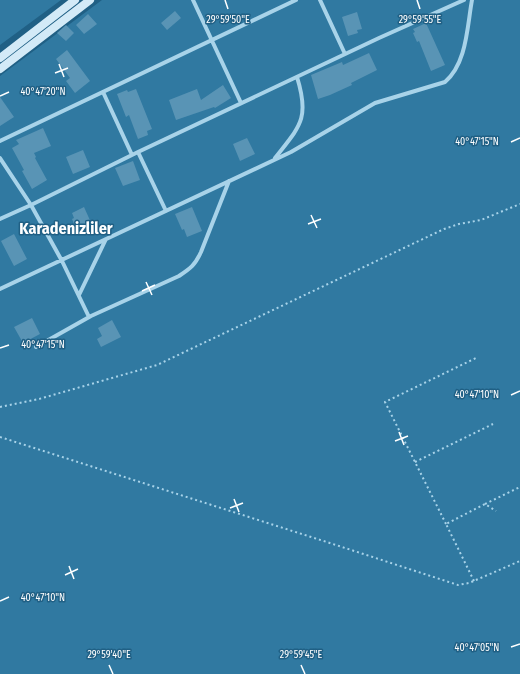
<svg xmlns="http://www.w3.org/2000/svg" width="520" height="674" font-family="'Fira Sans Condensed',sans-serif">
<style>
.green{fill:#3079a1}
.building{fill:#5994b5}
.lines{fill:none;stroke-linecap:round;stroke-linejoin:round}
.path{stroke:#a8d3e9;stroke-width:2;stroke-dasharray:2 3;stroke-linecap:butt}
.minor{stroke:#a8d3e9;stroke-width:4}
.secondary{stroke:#d3eaf7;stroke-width:8}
.ticks{fill:none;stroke:#fff;stroke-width:1.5}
.labels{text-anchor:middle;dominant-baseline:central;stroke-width:3;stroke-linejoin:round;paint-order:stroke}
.district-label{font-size:16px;font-weight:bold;fill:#fff;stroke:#206085}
.ticks-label{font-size:10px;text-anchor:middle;fill:#fff;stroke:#206085;stroke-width:3;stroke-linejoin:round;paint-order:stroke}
</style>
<rect width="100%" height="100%" fill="#206085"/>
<path class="green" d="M0 0H61L0 45Z
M102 0H520V674H0V76Z"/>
<path class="building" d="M175 11 181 18 167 30 161 23Z
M357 12 362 29 357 30 358 33 348 36 342 17Z
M88 14 97 24 84 34 76 25Z
M426 23 445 65 431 71 419 41 417 42 413 33 415 32 413 29Z
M66 25 74 33 66 41 57 33Z
M67 50 90 81 75 93 66 81 70 78 56 59Z
M369 53 377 70 351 83 352 85 330 95 318 99 311 75 342 62 343 65Z
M223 85 231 98 215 108 214 107 176 120 169 100 197 89 201 100Z
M136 89 152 129 147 131 148 135 138 139 129 115 126 117 117 94 127 90 128 92Z
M0 97 14 117 0 126Z
M43 128 51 146 34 153 36 157 35 158 47 180 32 189 22 171 24 170 12 148 19 144 16 140Z
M247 138 255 154 240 161 233 144Z
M83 150 90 167 73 174 66 157Z
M133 161 140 180 123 186 115 168Z
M84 207 93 227 78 234 72 219 74 218 72 213Z
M192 207 202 231 187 237 184 229 182 230 175 214Z
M14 234 27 259 14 266 1 241Z
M32 318 40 334 23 343 14 327Z
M112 320 121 337 101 347 97 339 102 336 98 328Z"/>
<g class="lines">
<path class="path" d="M0 407 39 399 157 365 444 229 459 224 481 220 520 204
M0 437 336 545 458 585 469 583 520 561
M415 462 493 424
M485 504 520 487
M446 524 385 402 478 357
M474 581 446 524 485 504 496 511"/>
<path class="minor" d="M193 0 241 103
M320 0 345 54
M103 92 132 155
M0 141 296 0
M138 152 166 211
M0 158 31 205 62 261 89 317
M275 158C300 126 310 119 297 77
M0 219 31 205 138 152 379 38 464 0
M0 289 291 152 375 103 445 82C467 63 467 27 472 0
M79 295 106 239
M36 347 91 316 179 276C191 268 195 265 201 252L229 181"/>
<path class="secondary" d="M0 58 75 0
M0 69 90 0"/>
</g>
<path class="ticks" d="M225 0 228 9M417 0 420 9M59 64 64 77M55 73 68 68M0 96 9 92M511 142 520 138M311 215 317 228M308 224 321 219M146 282 152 295M142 291 155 285M0 348 9 345M511 395 520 391M399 432 404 445M395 441 408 436M234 499 239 512M230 508 243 503M69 566 74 579M65 575 78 569M0 601 9 597M511 647 520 644M109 665 113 674M301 665 305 674"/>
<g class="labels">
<g class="district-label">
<text x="66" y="228">Karadenizliler</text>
</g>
</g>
<g class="ticks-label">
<text x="228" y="23">29°59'50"E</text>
<text x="420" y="23">29°59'55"E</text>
<text x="43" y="95">40°47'20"N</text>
<text x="477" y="145">40°47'15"N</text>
<text x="43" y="348">40°47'15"N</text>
<text x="477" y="398">40°47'10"N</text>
<text x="43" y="601">40°47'10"N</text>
<text x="477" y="651">40°47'05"N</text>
<text x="109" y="658">29°59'40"E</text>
<text x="301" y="658">29°59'45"E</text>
</g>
</svg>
